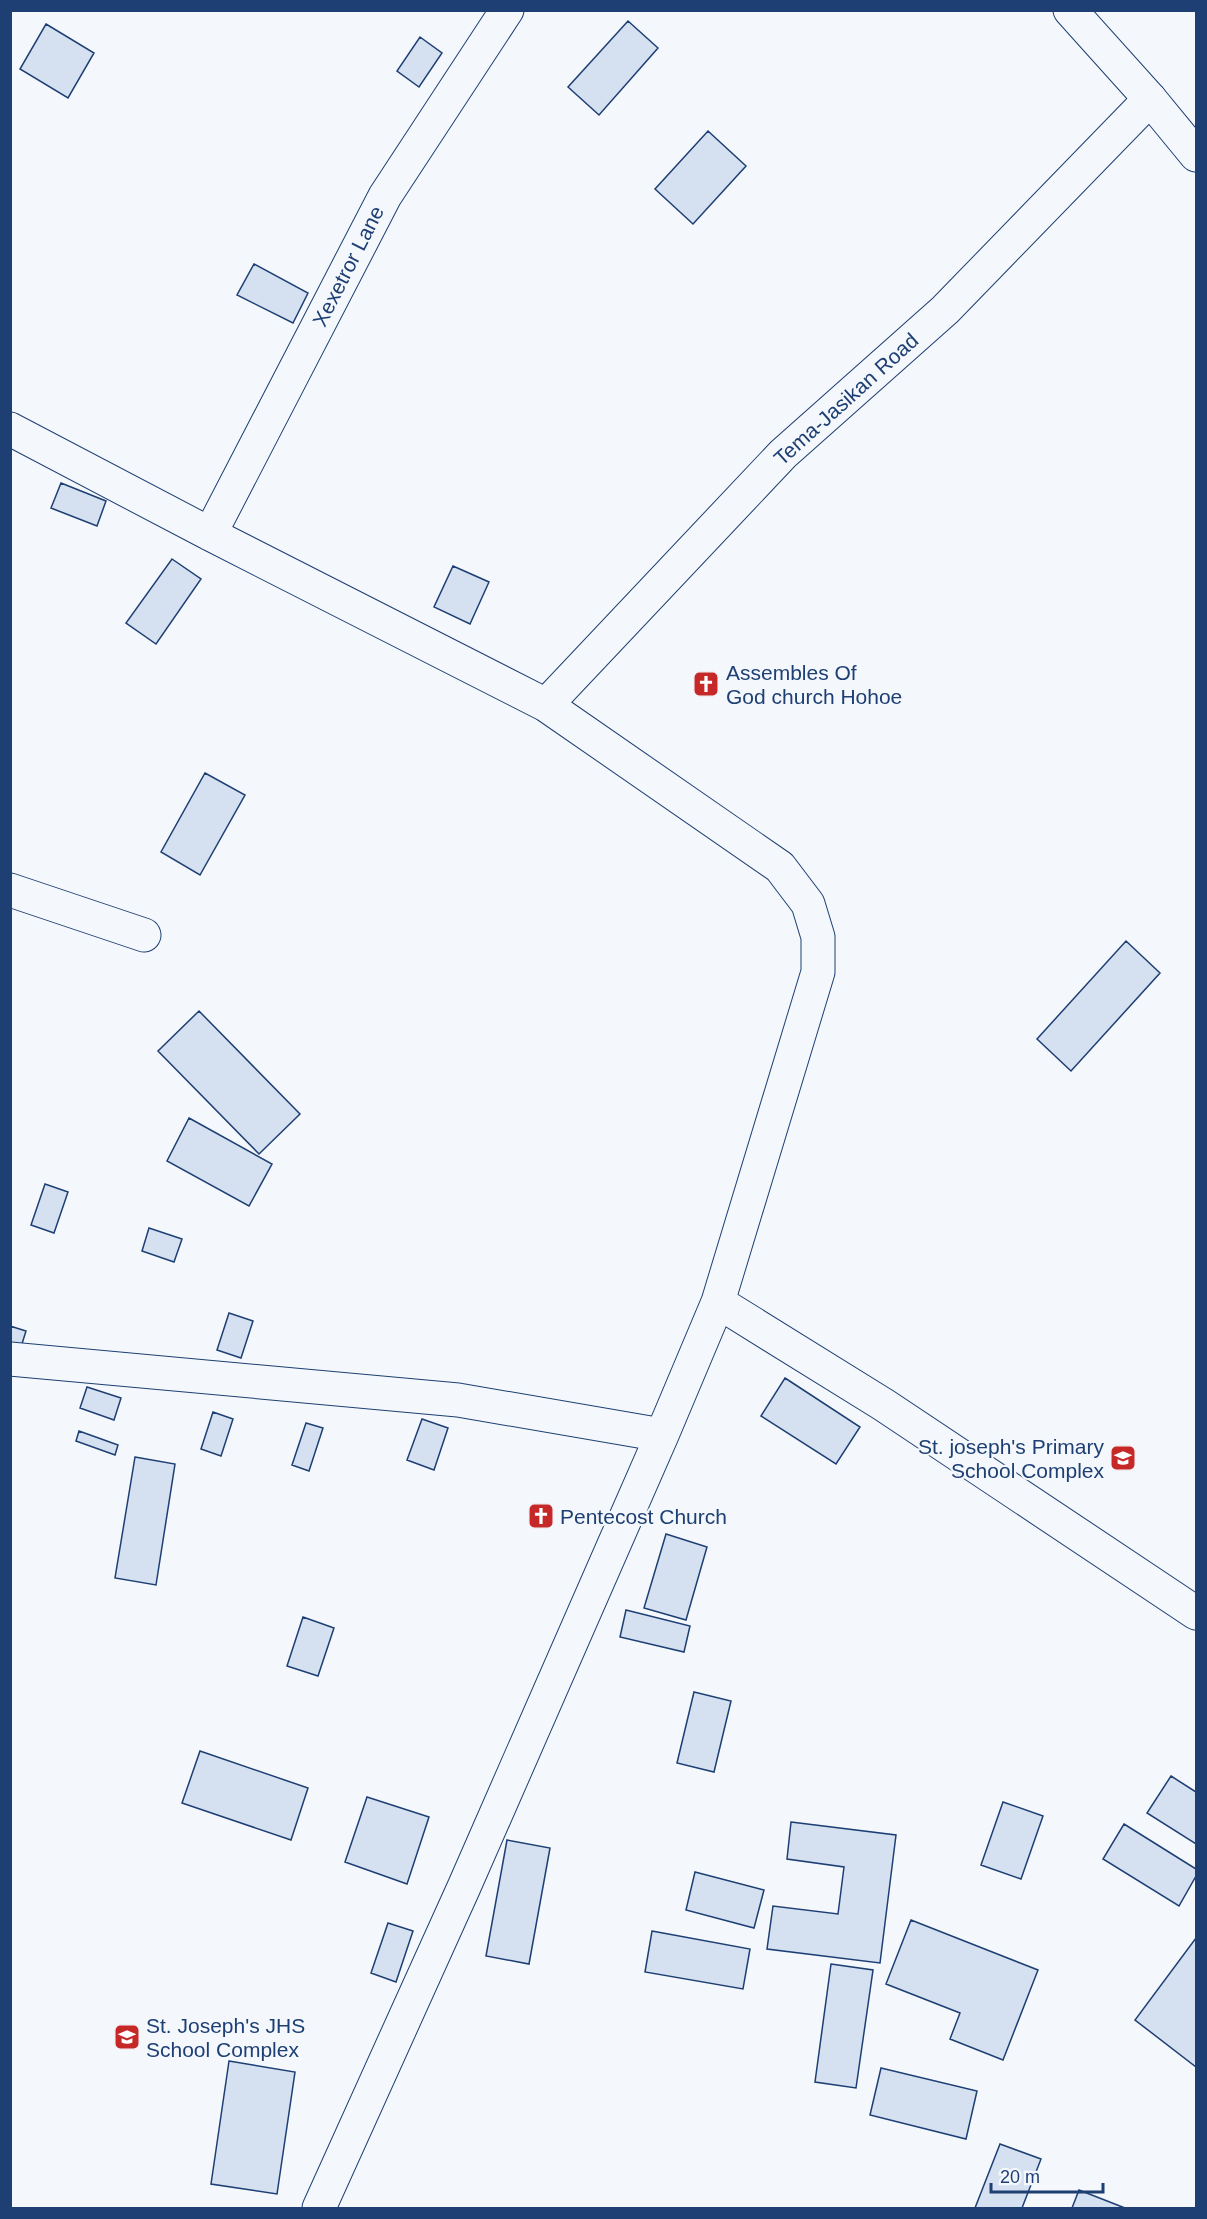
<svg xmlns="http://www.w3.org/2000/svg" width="1207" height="2219" font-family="Helvetica,sans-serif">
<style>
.building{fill:#d5e0f0;stroke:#1d3f73;stroke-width:1.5}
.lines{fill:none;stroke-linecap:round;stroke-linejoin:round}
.street-casing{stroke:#1d3f73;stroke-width:35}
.highway-casing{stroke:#1d3f73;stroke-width:35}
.street{stroke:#f4f7fb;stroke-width:33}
.highway{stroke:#f4f7fb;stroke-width:33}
.labels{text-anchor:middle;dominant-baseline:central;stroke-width:4.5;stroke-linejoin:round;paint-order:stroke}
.street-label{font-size:21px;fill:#1d3f73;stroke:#f4f7fb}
.poi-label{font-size:21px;fill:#1d3f73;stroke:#f4f7fb;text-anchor:start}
</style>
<rect width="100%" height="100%" fill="#f4f7fb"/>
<path class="building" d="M628 21 658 48 599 115 568 87Z
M46 24 94 53 68 98 20 69Z
M420 37 442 53 419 87 397 71Z
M708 131 746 166 693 224 655 189Z
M254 264 308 293 293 323 237 295Z
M61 483 106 501 97 526 51 508Z
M172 559 201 579 156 644 126 623Z
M453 566 489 582 470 624 434 607Z
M205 773 245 795 200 875 161 852Z
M1126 941 1160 973 1071 1071 1037 1039Z
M199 1011 300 1114 259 1154 158 1051Z
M189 1118 272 1164 249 1206 167 1161Z
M45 1184 68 1192 54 1233 31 1225Z
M149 1228 182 1239 174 1262 142 1251Z
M229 1313 253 1321 241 1358 217 1350Z
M10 1326 26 1331 21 1347 10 1343Z
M785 1378 860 1427 836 1464 761 1416Z
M87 1387 121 1398 114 1420 80 1408Z
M213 1412 233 1419 221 1456 201 1449Z
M422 1419 448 1428 434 1470 407 1460Z
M306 1423 323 1428 309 1471 292 1465Z
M79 1431 118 1445 115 1455 76 1441Z
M135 1457 175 1464 156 1585 115 1578Z
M666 1534 707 1547 686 1620 644 1608Z
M626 1610 690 1626 684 1652 620 1637Z
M303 1617 334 1628 318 1676 287 1666Z
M694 1692 731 1701 714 1772 677 1763Z
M200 1751 308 1788 291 1840 182 1803Z
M1171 1776 1196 1792V1844L1147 1813Z
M367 1797 429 1817 407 1884 345 1862Z
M1003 1802 1043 1816 1021 1879 981 1865Z
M791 1822 896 1835 880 1963 767 1949 773 1906 838 1914 844 1867 787 1859Z
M1124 1824 1196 1869V1876L1179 1906 1103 1859Z
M507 1840 550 1848 529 1964 486 1956Z
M695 1872 764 1890 754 1928 686 1910Z
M911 1920 1038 1970 1003 2060 950 2039 960 2013 886 1984Z
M388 1923 413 1931 396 1982 371 1973Z
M652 1931 750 1949 743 1989 645 1972Z
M1196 1938V2067L1135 2020Z
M831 1964 873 1970 856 2088 815 2082Z
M229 2061 295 2072 277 2194 211 2184Z
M881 2068 977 2091 966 2139 870 2115Z
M1000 2144 1041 2159 1022 2208H975Z
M1079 2190 1125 2208H1072Z"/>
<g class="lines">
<g class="street-casing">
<path id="street" d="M10 429 210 534 546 705 780 867 808 904 818 937V972L718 1302 662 1435 464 1887 319 2208
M210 534 385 196 507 10
M546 705 783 454 945 310 1150 99
M10 890 144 935
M718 1302 884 1405 1196 1613
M10 1359 458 1400 662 1435"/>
</g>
<g class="highway-casing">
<path id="highway" d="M1070 10 1150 99 1196 155"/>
</g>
<use href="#street" class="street"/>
<use href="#highway" class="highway"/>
</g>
<defs>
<g id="church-square" transform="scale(1.35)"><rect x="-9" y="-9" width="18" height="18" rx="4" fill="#c62828" stroke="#f4f7fb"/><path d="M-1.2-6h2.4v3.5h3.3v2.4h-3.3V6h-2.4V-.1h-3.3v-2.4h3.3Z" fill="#fff"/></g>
<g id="school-square" transform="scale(1.35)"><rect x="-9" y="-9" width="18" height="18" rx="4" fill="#c62828" stroke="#f4f7fb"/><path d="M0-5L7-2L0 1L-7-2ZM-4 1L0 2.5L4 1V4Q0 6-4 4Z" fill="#fff"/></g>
</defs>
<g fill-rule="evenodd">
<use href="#church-square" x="706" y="684"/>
<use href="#school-square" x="1123" y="1458"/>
<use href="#church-square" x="541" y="1516"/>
<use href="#school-square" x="127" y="2037"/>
</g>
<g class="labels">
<g class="street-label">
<text transform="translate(348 266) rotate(-63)">Xexetror Lane</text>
<text transform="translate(846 399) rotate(-42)">Tema-Jasikan Road</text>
</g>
<g class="poi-label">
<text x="726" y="672">Assembles Of<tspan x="726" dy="24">God church Hohoe</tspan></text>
<text x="1104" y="1446" text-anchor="end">St. joseph's Primary<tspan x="1104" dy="24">School Complex</tspan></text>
<text x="560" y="1516">Pentecost Church</text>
<text x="146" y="2025">St. Joseph's JHS<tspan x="146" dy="24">School Complex</tspan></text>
</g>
</g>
<rect width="1207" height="2219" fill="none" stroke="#1d3f73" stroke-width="24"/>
<path d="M991 2183v9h112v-9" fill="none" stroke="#1d3f73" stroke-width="3"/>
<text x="1000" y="2183" font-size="18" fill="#1d3f73" stroke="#f4f7fb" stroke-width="4.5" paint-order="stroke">20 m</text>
</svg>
